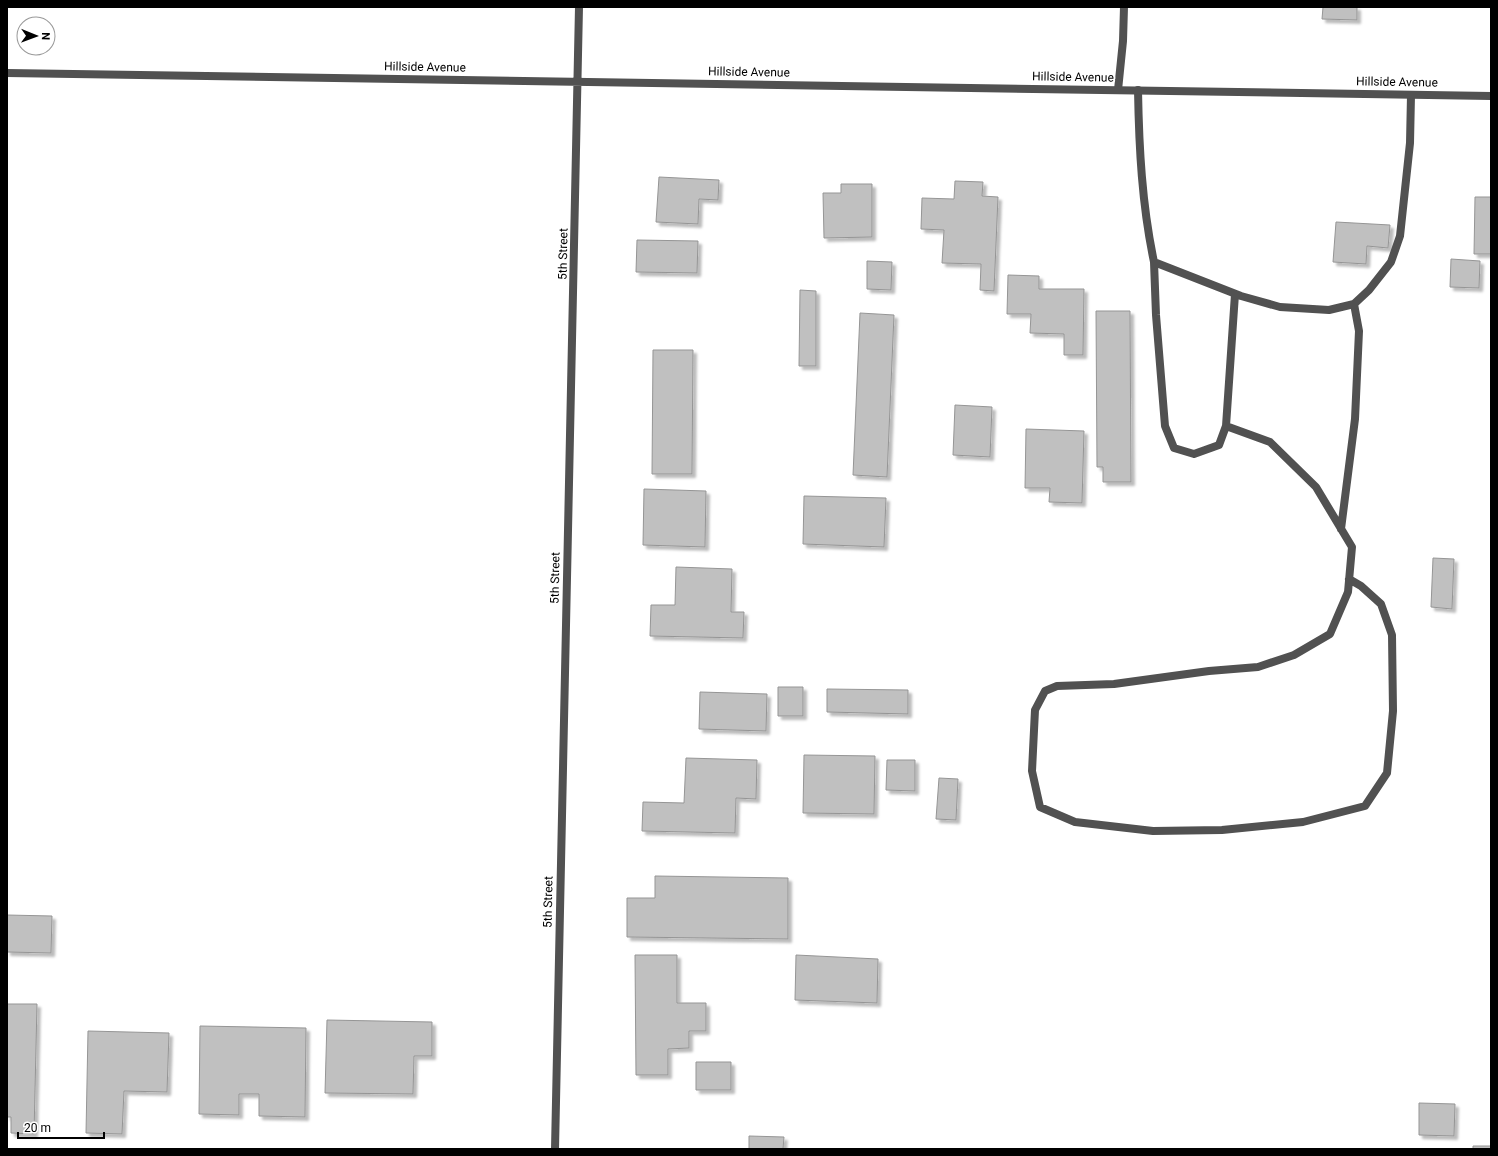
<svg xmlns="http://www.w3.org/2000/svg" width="1498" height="1156" font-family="Roboto,sans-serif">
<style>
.building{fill:#c0c0c0;stroke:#959595;filter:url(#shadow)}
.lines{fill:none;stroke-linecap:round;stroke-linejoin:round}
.lane{stroke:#515151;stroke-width:8}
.street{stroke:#515151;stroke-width:8}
.labels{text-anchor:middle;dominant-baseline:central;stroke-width:3.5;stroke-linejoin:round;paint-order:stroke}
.street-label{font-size:12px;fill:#000;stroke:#fff}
</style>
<defs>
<filter id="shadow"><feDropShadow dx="3.5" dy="3.5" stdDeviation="1" flood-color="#0004"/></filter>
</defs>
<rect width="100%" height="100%" fill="#fff"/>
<path class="building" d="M1323 7H1357V20L1322 19Z
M659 177 719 180 718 200 699 199 698 224 656 222Z
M955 181 983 182 982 196 998 197 994 291 980 290 981 264 942 263 944 230 921 229 922 198 954 199Z
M841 184H872V237L824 238 823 193H841Z
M1475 197H1491V254H1474Z
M1336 222 1390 225 1388 248 1367 246 1366 264 1333 262Z
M637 240 698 241 697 273 636 272Z
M1451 259 1480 261 1479 288 1450 287Z
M867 261 892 262 891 290 867 289Z
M1008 275 1039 276V289H1084L1083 355H1064V334L1030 333 1031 314H1007Z
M800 290 816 291V366H799Z
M1096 311H1130L1131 482H1103V467H1097Z
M860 313 894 315 887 477 853 475Z
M653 350H693L692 474H652Z
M955 405 992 407 990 457 953 455Z
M1026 429 1084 431 1082 503 1049 502 1050 488H1025Z
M644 489 706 491 705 547 643 545Z
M804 496 886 498 884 547 803 544Z
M1433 558 1454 559 1452 609 1431 607Z
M676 567 732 569 731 612H744L743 638 650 636 651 605H675Z
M778 687H803V716H778Z
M827 689 908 690V714L827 712Z
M700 692 767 694 766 731 699 729Z
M804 755 875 756 874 814 803 813Z
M686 758 757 760 756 799 736 798 735 833 642 831 643 802 684 803Z
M887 760H915V791L886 790Z
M939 778 958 779 956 820 936 819Z
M655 876 788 878V939L627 937V898H655Z
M7 915 52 916 51 953 7 952Z
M635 955H677V1003H706V1031H689V1048L668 1049V1075H636Z
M796 955 878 959 877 1003 795 1000Z
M7 1004H37L34 1134 11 1133V1117H7Z
M327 1020 432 1022V1056H414L413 1094 325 1093Z
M200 1026 306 1028 305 1117 259 1116V1094H239V1115L199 1114Z
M88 1031 169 1033 167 1092 124 1091 122 1134 86 1133Z
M696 1062H731V1090H696Z
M1419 1103 1455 1104 1454 1136 1419 1135Z
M749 1136 784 1137 783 1149H749Z
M1473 1146H1491V1149H1473Z"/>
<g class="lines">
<path class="lane" d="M1118 90 1123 41 1124 7
M1138 90C1139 148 1142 205 1154 262L1241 296 1280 307 1329 310 1354 304 1369 290 1391 262 1400 236 1410 143 1411 95
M1154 262 1156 315 1165 426 1174 448 1194 454 1219 445 1226 426 1235 294
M1226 426 1270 442 1316 487 1352 547 1348 592 1330 634 1294 655 1258 667 1209 671 1114 684 1057 686 1045 691 1035 710 1032 771 1040 807 1075 822 1153 831 1222 830 1303 822 1365 806 1387 773 1393 711 1392 635 1381 604 1361 586 1349 579
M1341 529 1355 419 1359 331 1354 304"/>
<path class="street" d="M7 73 1491 96
M555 1149 579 7"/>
</g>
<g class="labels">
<g class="street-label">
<text transform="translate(425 67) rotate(1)">Hillside Avenue</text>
<text transform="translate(749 72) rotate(1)">Hillside Avenue</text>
<text transform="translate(1073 77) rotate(1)">Hillside Avenue</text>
<text transform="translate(1397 82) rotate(1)">Hillside Avenue</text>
<text transform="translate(563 254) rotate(-89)">5th Street</text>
<text transform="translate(555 578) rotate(-89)">5th Street</text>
<text transform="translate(548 902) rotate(-89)">5th Street</text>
</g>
</g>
<rect width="1498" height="1156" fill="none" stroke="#000000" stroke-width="16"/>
<g transform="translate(36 36) rotate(91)"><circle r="19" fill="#ffffff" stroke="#999999"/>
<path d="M0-3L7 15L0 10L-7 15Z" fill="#000000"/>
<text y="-6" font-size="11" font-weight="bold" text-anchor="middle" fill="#000000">N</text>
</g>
<path d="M18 1132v6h86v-6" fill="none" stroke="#000000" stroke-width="2"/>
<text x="24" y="1132" font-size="12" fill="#000000" stroke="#ffffff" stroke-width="3" paint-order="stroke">20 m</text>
</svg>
